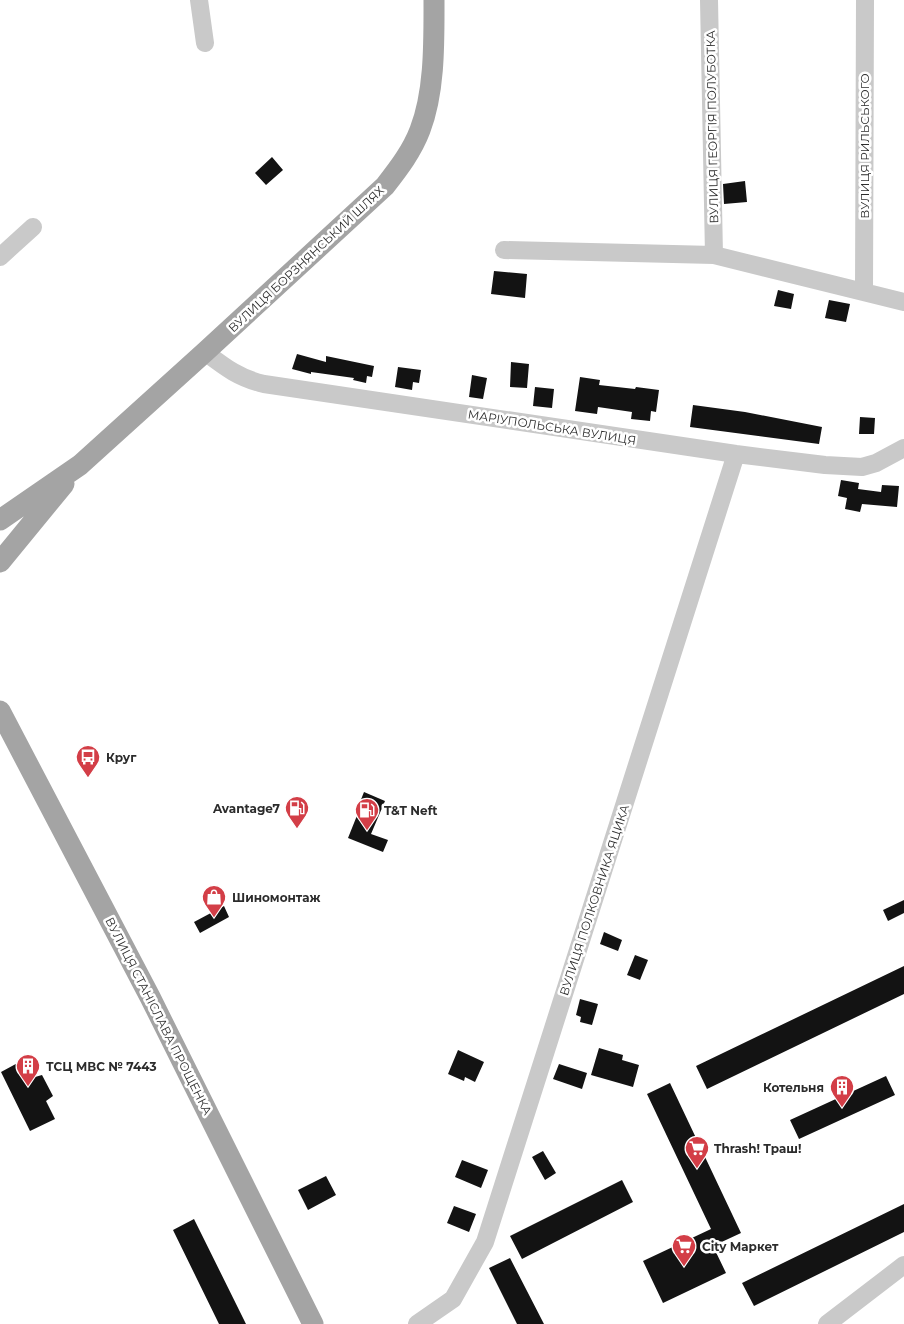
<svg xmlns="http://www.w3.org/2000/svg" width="904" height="1324" font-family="Montserrat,sans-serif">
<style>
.building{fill:#131313}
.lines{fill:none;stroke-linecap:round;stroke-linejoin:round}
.minor{stroke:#c9c9c9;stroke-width:18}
.major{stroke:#a4a4a4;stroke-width:21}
.labels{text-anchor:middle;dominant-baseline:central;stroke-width:5;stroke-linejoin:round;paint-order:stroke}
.street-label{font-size:12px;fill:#2c2c2c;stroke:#fff}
.poi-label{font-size:12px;font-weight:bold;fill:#2c2c2c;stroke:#fff;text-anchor:start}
</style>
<rect width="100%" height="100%" fill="#fff"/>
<path class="building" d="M272 157 283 170 266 185 255 173Z
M745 181 747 202 724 204 723 184Z
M494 271 527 274 525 298 491 294Z
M778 290 794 294 791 309 774 306Z
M829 300 850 304 846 322 825 318Z
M297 354 326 362V356L374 366 372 377 367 376 366 383 353 380 354 378 311 372V374L292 369Z
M511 362 529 364 527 388 510 387Z
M398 367 421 370 419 383 413 382 412 390 395 387Z
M472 375 487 378 483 399 469 397Z
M580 377 600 380 599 385 635 389 636 387 659 390 656 412 651 411 650 421 631 419 632 412 598 407 597 414 575 411Z
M535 387 554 389 552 408 533 406Z
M693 405 745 412 822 427 819 444 690 427Z
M860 417 875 418 874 434H859Z
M841 480 859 483 858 489 881 492 882 485 899 486 897 507 862 504 860 512 845 509 847 498 838 496Z
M364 792 385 801 371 834 388 840 383 852 348 838 360 808 358 807Z
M904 900V913L888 921 883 910Z
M224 906 229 917 200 933 194 922Z
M604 932 622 940 618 951 600 944Z
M635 955 648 960 640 980 627 975Z
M904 966V994L707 1089 696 1066Z
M580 999 598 1004 592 1025 580 1022 581 1017 576 1015Z
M599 1048 623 1055 622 1060 639 1065 633 1087 591 1075Z
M458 1050 484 1062 475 1082 465 1077 464 1081 448 1074Z
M25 1059 35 1077 42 1075 53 1096 46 1101 55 1119 30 1131 1 1072Z
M559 1064 587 1073 582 1089 553 1079Z
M886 1076 895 1095 799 1139 790 1120Z
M670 1083 741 1233 713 1246 726 1273 663 1303 643 1261 711 1229 647 1094Z
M543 1151 556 1173 545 1180 532 1157Z
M462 1160 488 1170 481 1188 455 1177Z
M326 1176 336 1195 308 1210 298 1190Z
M622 1180 633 1202 522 1259 510 1236Z
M904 1204V1232L754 1306 742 1283Z
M454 1206 476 1214 469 1232 447 1223Z
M194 1219 246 1324H219L173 1230Z
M510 1258 544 1324H517L489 1268Z"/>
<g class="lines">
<path class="minor" d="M199 0 205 43
M709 0 714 255
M504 250 714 255 904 302
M0 257 33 227
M864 292 865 0
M205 352C226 368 239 378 264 384L736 454 825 465 862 467 876 463 904 448
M417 1324 453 1299 485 1242 736 454
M827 1324 904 1265"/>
<path class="major" d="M0 520 80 465 205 352 385 186C399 168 412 151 420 130 435 91 434 42 434 0
M0 562 64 484
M0 711 150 997 313 1324"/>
</g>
<defs>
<g id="bus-pin" transform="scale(1.25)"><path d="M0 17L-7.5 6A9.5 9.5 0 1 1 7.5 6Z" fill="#d33e47" stroke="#fff"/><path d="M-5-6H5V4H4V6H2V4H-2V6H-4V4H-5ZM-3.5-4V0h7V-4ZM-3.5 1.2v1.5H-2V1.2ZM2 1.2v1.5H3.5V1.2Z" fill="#fff"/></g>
<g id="fuel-pin" transform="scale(1.25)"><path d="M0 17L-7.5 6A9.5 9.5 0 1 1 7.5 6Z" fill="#d33e47" stroke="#fff"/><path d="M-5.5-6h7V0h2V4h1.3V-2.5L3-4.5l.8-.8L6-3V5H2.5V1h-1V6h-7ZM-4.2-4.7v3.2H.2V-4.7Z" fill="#fff"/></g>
<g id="shop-pin" transform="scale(1.25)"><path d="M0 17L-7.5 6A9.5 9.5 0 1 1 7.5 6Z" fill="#d33e47" stroke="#fff"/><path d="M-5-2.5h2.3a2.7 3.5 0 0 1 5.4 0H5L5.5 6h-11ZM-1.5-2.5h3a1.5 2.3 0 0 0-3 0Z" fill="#fff"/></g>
<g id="building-pin" transform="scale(1.25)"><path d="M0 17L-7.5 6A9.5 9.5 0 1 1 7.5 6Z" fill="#d33e47" stroke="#fff"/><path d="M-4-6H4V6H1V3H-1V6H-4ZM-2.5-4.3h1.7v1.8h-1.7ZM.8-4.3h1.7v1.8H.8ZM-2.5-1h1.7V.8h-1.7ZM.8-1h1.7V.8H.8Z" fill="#fff"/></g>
<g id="supermarket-pin" transform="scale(1.25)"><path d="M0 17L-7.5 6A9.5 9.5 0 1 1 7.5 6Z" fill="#d33e47" stroke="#fff"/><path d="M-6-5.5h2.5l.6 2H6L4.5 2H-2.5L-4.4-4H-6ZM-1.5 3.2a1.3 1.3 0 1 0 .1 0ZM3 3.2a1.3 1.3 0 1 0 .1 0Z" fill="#fff"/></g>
</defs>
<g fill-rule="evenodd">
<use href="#bus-pin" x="88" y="757"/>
<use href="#fuel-pin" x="297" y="808"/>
<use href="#fuel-pin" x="367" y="810"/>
<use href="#shop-pin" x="214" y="897"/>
<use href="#building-pin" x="28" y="1066"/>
<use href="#building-pin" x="842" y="1087"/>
<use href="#supermarket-pin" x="697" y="1148"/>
<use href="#supermarket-pin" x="684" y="1246"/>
</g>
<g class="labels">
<g class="street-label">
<text transform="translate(712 127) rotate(-91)">ВУЛИЦЯ ГЕОРГІЯ ПОЛУБОТКА</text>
<text transform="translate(864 146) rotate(-90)">ВУЛИЦЯ РИЛЬСЬКОГО</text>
<text transform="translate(306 259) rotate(-43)">ВУЛИЦЯ БОРЗНЯНСЬКИЙ ШЛЯХ</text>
<text transform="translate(552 427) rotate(9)">МАРІУПОЛЬСЬКА ВУЛИЦЯ</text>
<text transform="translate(594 900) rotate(-72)">ВУЛИЦЯ ПОЛКОВНИКА ЯЦИКА</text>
<text transform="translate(159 1016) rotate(63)">ВУЛИЦЯ СТАНІСЛАВА ПРОЩЕНКА</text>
</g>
<g class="poi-label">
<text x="106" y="757">Круг</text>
<text x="280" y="808" text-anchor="end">Avantage7</text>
<text x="384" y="810">T&amp;T Neft</text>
<text x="232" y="897">Шиномонтаж</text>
<text x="46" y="1066">ТСЦ МВС № 7443</text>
<text x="824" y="1087" text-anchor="end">Котельня</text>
<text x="714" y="1148">Thrash! Траш!</text>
<text x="702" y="1246">City Маркет</text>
</g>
</g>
</svg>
